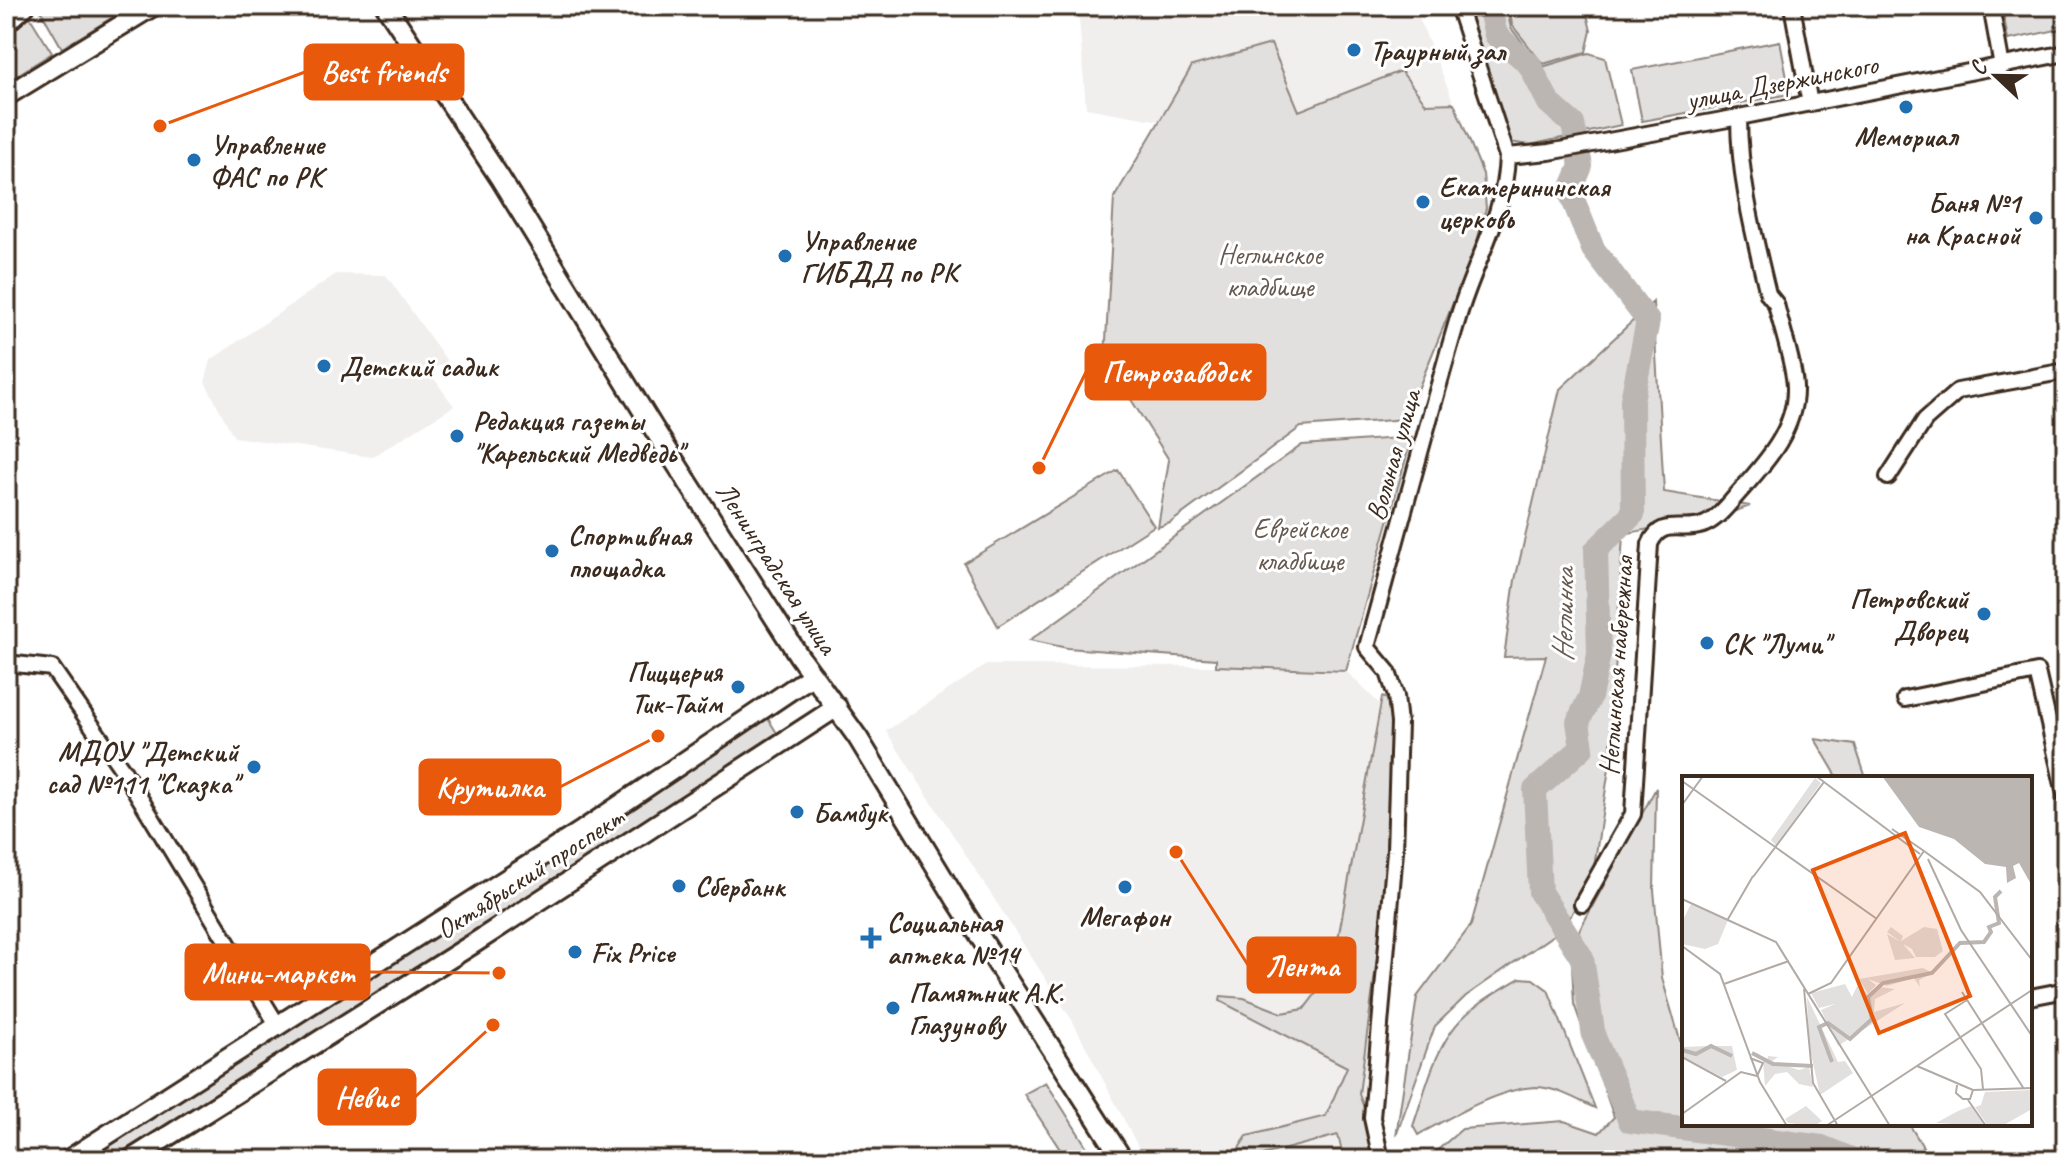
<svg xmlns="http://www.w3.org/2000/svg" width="2072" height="1166" font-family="Caveat,sans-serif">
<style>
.built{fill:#f1efee}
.green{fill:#e2e0de;stroke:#8e857e;stroke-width:2}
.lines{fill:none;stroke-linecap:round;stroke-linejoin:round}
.river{stroke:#bcb6b3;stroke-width:24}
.minor-casing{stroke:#3b2a1e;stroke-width:20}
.major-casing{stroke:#3b2a1e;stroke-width:24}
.minor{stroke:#fff;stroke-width:14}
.major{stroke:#fff;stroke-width:18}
.poi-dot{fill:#1f6fb2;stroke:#fff;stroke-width:3}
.labels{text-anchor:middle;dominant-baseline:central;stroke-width:6;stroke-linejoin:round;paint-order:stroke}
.poi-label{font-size:28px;font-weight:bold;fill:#3b2a1e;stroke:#fff;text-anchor:start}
.street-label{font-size:28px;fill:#3b2a1e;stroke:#fff}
.park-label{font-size:28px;fill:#65584e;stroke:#fff}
.water-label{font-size:30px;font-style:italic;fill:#685b52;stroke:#fff}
.inset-river{fill:none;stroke:#bcb6b3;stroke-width:4}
.inset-road{fill:none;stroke:#b1aaa5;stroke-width:2}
.view{fill:#e8590c;fill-opacity:0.15;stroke:#e8590c;stroke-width:4}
.inset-edge{fill:none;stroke:#3b2a1e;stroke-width:4}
.leader{fill:none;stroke:#e8590c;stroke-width:3}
.callout-dot{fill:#e8590c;stroke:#fff;stroke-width:3}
.callout{fill:#e8590c;stroke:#e8590c;stroke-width:3}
.callout-label{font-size:30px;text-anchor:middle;font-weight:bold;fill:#fff}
</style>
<rect width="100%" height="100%" fill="#fff"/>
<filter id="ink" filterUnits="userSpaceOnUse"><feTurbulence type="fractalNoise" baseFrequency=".0125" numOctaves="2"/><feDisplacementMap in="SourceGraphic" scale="16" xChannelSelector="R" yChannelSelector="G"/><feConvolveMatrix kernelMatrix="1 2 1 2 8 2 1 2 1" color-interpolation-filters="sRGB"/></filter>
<g filter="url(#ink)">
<path class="built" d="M1078 6H1414L1454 103 1426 104 1401 71 1299 111 1192 66 1160 121 1086 108Z
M336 274 386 275 447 361 429 372 454 406 372 457 234 437 205 382 211 360Z
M986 665 1216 666 1346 671 1399 723 1368 1160H1145L1072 1020 886 731Z"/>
<path class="green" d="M38 6H131L62 48Z
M1468 6H1506L1511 28 1542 67 1589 53 1605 58 1621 125 1530 145 1509 142Z
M1509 6H1585L1591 31 1586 52 1543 64 1512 25Z
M2002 6H2066V28L2008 40Z
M28 14 52 53 6 82V33Z
M1780 41 1790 94 1642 121 1632 70Z
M1271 44 1299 111 1401 71 1426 104 1454 103 1483 174 1486 208 1475 249 1406 419 1301 427 1170 523 1158 527 1169 460 1105 358 1114 198 1192 66Z
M1653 302 1664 492 1750 506 1727 514 1623 534 1610 762 1594 867 1566 926 1466 996 1435 1026 1396 1136 1417 997 1471 925 1546 656 1504 657 1515 580 1560 389Z
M1412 437 1346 671 1216 666V659L1067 648 1030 640 1302 445Z
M1118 470 1154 526 998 626 964 563Z
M1382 697 1390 700V789L1380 936 1359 1094 1378 1148 1377 1160H1344L1338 1135 1255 1157 1253 1160H1231L1247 1136 1326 1116 1347 1067 1220 1001 1221 996 1244 998 1282 1013 1304 1009 1332 972Z
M767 717 780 738 115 1160H67Z
M1815 739 1855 745 1866 778H1838Z
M1656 788 1654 890 1662 978 1684 1054V1124H1909L1931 1160H1742L1705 1148 1670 1160H1426L1462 1129 1564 1121 1599 1133 1614 1117 1574 1004 1571 946Z
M1520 978 1533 979 1548 990 1595 1108C1577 1100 1556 1087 1535 1087 1497 1089 1451 1117 1418 1135L1413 1126C1424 1095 1432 1059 1451 1032 1467 1008 1496 992 1520 978Z
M1046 1082 1095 1160H1054L1063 1154 1024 1094Z"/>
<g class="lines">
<path class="river" d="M1489 6 1496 35 1529 64 1549 103 1573 124 1581 166 1570 192 1593 249 1648 321 1632 400 1633 514 1596 550 1599 654 1590 697 1578 722 1582 748 1535 790 1540 892 1582 958 1594 1037 1630 1121 1822 1147 1854 1160"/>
<g class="minor-casing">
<path id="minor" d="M1792 6 1810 104
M1991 6 2002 67
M1507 156 1549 152 1739 117 2066 53
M1888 477 1925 420 1958 391 2066 371
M6 663 52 668 124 772 278 1026
M1905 699 2037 672 2066 798
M1582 904 1633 814 1650 544C1662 517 1681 533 1703 525 1719 519 1731 501 1743 488 1768 460 1796 428 1795 388 1795 367 1781 326 1776 304L1768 294C1754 235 1739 178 1739 117
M2030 997 2066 990
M1379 1160V1150L1372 1118 1395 851 1399 723 1396 696 1388 672 1367 647C1397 538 1426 427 1458 318 1474 262 1505 217 1507 156L1458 6"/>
</g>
<g class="major-casing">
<path id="major" d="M386 6 500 178 654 429 799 656 858 738 957 901 1123 1160
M6 23 25 6
M6 96 153 6
M68 1160 583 830 813 675
M130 1160 476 942 837 707"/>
</g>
<use href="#minor" class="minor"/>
<use href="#major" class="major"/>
</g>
</g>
<g class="poi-dot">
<circle cx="1354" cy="50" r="8"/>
<circle cx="1906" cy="107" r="8"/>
<circle cx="194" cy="160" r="8"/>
<circle cx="1423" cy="202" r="8"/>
<circle cx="2036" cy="218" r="8"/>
<circle cx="785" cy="256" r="8"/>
<circle cx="324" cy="366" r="8"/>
<circle cx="457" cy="436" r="8"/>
<circle cx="552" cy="551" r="8"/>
<circle cx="1984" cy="614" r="8"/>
<circle cx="1707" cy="643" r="8"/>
<circle cx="738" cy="687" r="8"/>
<circle cx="254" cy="767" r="8"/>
<circle cx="797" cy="812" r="8"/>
<circle cx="679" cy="886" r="8"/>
<circle cx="1125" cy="887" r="8"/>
<path d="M867 926h8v8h8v8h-8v8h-8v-8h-8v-8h8z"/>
<circle cx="575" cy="952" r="8"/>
<circle cx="893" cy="1008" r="8"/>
</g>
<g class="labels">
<g class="poi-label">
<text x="1370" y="50">Траурный зал</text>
<text x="1906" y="136" text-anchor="middle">Мемориал</text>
<text x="210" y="144">Управление<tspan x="210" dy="32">ФАС по РК</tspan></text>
<text x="1439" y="186">Екатерининская<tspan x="1439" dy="32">церковь</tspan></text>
<text x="2020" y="202" text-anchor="end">Баня №1<tspan x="2020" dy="32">на Красной</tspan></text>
<text x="801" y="240">Управление<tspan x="801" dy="32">ГИБДД по РК</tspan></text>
<text x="340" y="366">Детский садик</text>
<text x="473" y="420">Редакция газеты<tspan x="473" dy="32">"Карельский Медведь"</tspan></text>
<text x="568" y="535">Спортивная<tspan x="568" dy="32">площадка</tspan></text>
<text x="1968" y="598" text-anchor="end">Петровский<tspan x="1968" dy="32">Дворец</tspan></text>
<text x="1723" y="643">СК "Луми"</text>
<text x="722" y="671" text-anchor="end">Пиццерия<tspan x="722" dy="32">Тик-Тайм</tspan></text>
<text x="238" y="751" text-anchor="end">МДОУ "Детский<tspan x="238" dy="32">сад №111 "Сказка"</tspan></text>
<text x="813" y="812">Бамбук</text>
<text x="695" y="886">Сбербанк</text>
<text x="1125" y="916" text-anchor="middle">Мегафон</text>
<text x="887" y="922">Социальная<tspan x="887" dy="32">аптека №14</tspan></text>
<text x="591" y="952">Fix Price</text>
<text x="909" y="992">Памятник А.К.<tspan x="909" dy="32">Глазунову</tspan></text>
</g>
<g class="street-label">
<text transform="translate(1782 82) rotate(-11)">улица Дзержинского</text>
<text transform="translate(1393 455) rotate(-74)">Вольная улица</text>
<text transform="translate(777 568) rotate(57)">Ленинградская улица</text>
<text transform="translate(1616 666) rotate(-86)">Неглинская набережная</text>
<text transform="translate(530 873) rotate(-33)">Октябрьский проспект</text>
</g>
<g class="park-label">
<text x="1270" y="254">Неглинское<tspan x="1270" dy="32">кладбище</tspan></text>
<text x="1300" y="528">Еврейское<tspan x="1300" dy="32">кладбище</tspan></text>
</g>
<g class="water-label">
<text transform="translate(1563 615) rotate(-89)">Неглинка</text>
</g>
</g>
<g transform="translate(1682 776)">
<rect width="350" height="350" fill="#fff"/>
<path d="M133 2 139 7 94 70 89 64ZM9 128 46 144 36 168 23 173 0 168V146ZM209 151 221 160 219 165 242 151 255 153 261 175 253 181H234L230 173 221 168 233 182 213 184 205 158 219 166 205 156ZM241 192 251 197 237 204 238 211 232 202 205 210 186 203 194 209 186 218 177 203ZM177 206 186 220 198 211 213 213 193 223 192 236 223 227 156 270 139 234 153 228 137 232 129 217 163 208 170 221ZM125 221 156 286 163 285 171 297 138 319 127 268ZM26 270H50L55 294 40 301 0 280V271ZM75 277 85 285 86 280 96 281 90 285 117 294 127 291 131 311 117 308 105 296 93 298 83 310 81 284 70 279ZM350 314V333L320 350H306L293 331 299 329 303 316ZM124 330 140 345 132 350 106 347 103 343ZM289 330 303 350 254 347 276 335Z" fill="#e2e0de"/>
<path d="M200 0H350V110L337 87 331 90 334 102 325 107 324 91 303 88 272 63 237 51Z" fill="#bcb6b3"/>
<path class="inset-river" d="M0 274 14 278 29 270 50 280M70 277 91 288 131 290M150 286 137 251 146 247 168 263 190 243 186 221 201 207 250 197 278 167 302 166 309 156 307 151 317 147 313 121 319 115"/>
<path class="inset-road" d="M134 0 238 78M0 5 195 143M0 29 21 0M210 53 242 75M242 75 298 116 350 184M246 83 279 154 350 260M71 101 142 6M0 123 94 166 208 350M46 143 71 100M0 170 38 198 78 306 105 350M42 208 107 185M122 213 131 307 156 350M280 216 342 313M126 218 149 207 242 75M285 224 263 238 299 293 301 313M0 281 44 305M68 282 81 287 75 300M235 290 291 314M275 309 274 317 281 323H288L291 314M291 314 350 312M286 324 304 350M0 338 59 296 75 300M144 350 350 214"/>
<path class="view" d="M223 57 288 220 197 257 131 94Z"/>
<rect width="350" height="350" class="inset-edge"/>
</g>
<path class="leader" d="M160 126L305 72M1039 468L1086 372M658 736L560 787M1176 852L1248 965M499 973L369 972M493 1025L415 1097"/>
<g class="callout-dot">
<circle cx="160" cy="126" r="8"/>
<circle cx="1039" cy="468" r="8"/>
<circle cx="658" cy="736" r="8"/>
<circle cx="1176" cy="852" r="8"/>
<circle cx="499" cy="973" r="8"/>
<circle cx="493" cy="1025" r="8"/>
</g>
<g class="callout">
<rect x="305" y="45" width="158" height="54" rx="8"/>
<rect x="1086" y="345" width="179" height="54" rx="8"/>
<rect x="420" y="760" width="140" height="54" rx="8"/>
<rect x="1248" y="938" width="107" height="54" rx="8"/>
<rect x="186" y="945" width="183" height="54" rx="8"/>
<rect x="319" y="1070" width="96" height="54" rx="8"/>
</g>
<g class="callout-label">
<text x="384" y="82">Best friends</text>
<text x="1176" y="382">Петрозаводск</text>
<text x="490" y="797">Крутилка</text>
<text x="1302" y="976">Лента</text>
<text x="278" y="983">Мини-маркет</text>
<text x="367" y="1107">Невис</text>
</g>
<rect width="2072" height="1166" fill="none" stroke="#fff" stroke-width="32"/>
<rect x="16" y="16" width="2040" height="1134" fill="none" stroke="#3b2a1e" stroke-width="3" filter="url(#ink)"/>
<g transform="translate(1996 76) rotate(292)" stroke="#ffffff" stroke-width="6" paint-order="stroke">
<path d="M0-6L14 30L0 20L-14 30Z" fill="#3b2a1e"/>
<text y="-12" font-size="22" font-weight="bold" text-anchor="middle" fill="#3b2a1e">С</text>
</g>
</svg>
